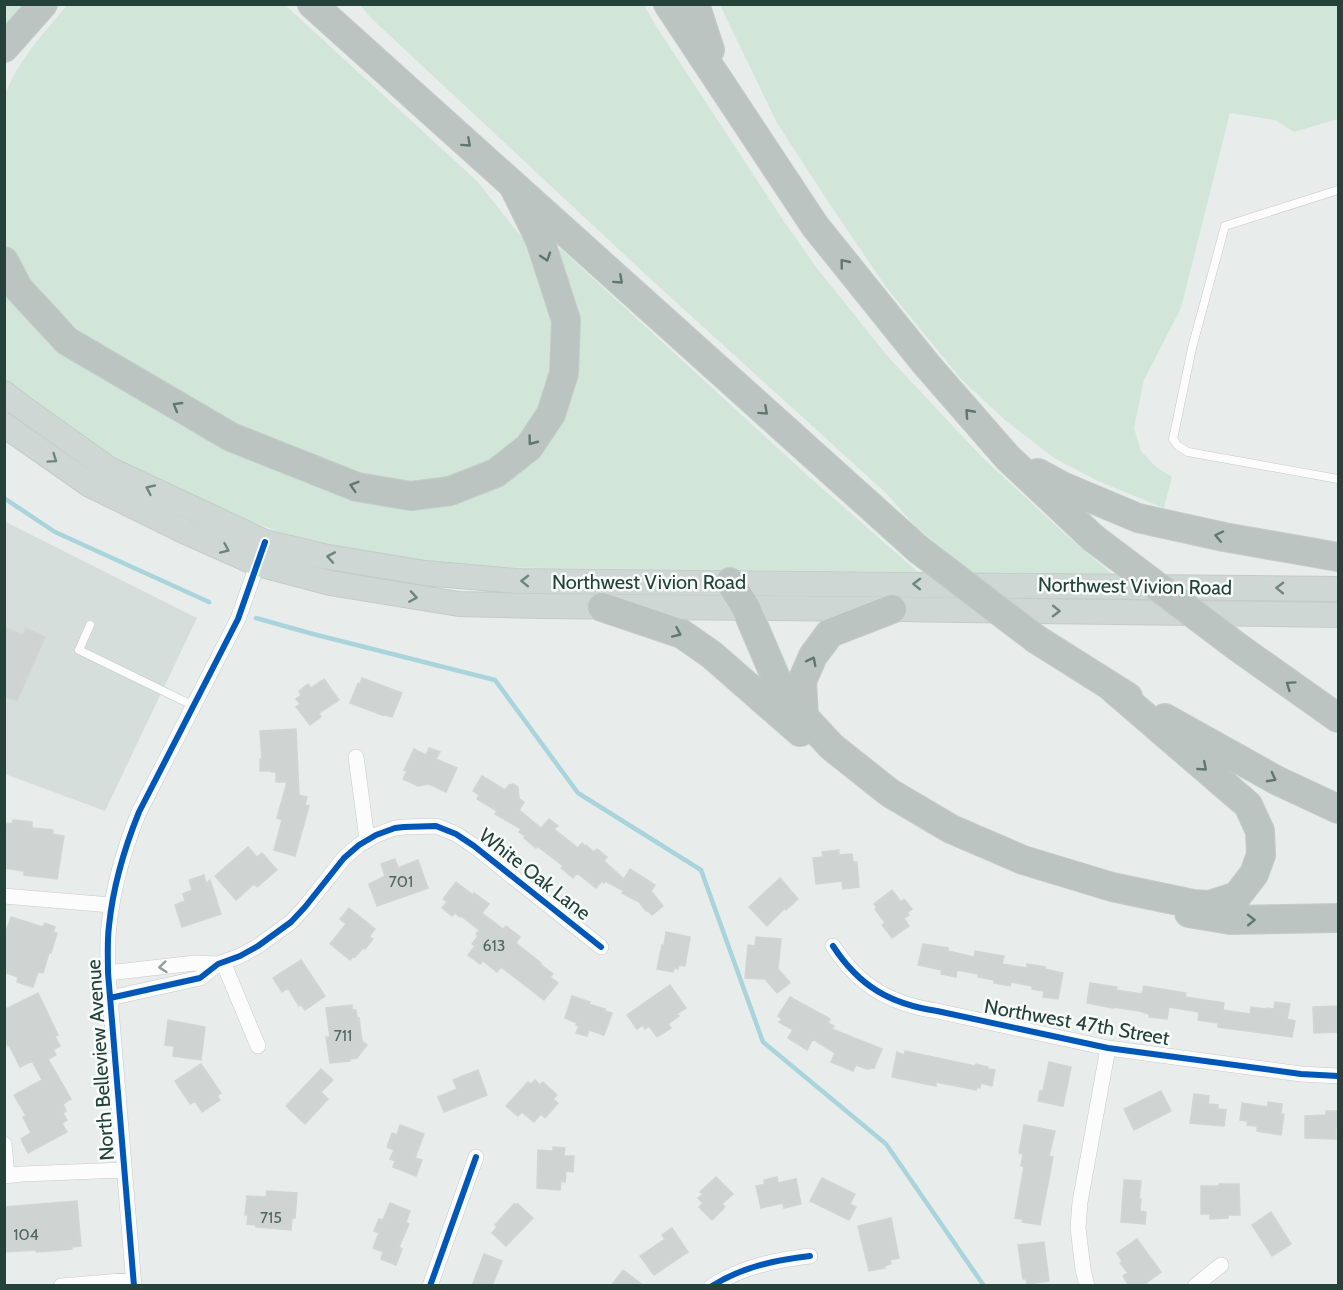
<svg xmlns="http://www.w3.org/2000/svg" width="1343" height="1290" font-family="Cabin,sans-serif">
<style>
.built{fill:#d6dedb}
.green{fill:#d1e6d8}
.lines{fill:none;stroke-linecap:round;stroke-linejoin:round}
.stream{stroke:#a9d4db;stroke-width:4.5}
.building{fill:#cfd4d2;stroke:#d1d6d4;stroke-width:1.5}
.lane-casing{stroke:#c5cac8;stroke-width:9}
.street-casing{stroke:#c5cac8;stroke-width:16}
.primary-casing{stroke:#c3ccc9;stroke-width:26}
.highway-casing{stroke:#c3ccc9;stroke-width:30}
.lane{stroke:#fcfcfc;stroke-width:8}
.street{stroke:#fcfcfc;stroke-width:15}
.primary{stroke:#cfd7d5;stroke-width:24}
.highway{stroke:#bcc4c2;stroke-width:28}
.highway-bridge-casing{stroke:#c3ccc9;stroke-width:30;stroke-linecap:butt}
.highway-bridge{stroke:#bcc4c2;stroke-width:28}
.cycleway-casing{stroke:#f7fbf9;stroke-width:10}
.cycleway{stroke:#0057b8;stroke-width:6}
.oneway{stroke:#617670}
.oneway2{stroke:#718580}
.oneway3{stroke:#909f9b}
.labels{text-anchor:middle;dominant-baseline:central;stroke-width:5;stroke-linejoin:round;paint-order:stroke}
.number-label{font-size:16px;fill:#506761}
.street-label{font-size:20px;fill:#24423a;stroke:#f7fbf9}
</style>
<rect width="100%" height="100%" fill="#e8edeb"/>
<path class="built" d="M4 521 197 618 105 811 5 774Z"/>
<path class="green" d="M5 4 23 5 5 25 4 5Z
M67 5H285L477 181 528 245 556 323 550 391 513 446 469 475 420 485 334 468 222 420 97 347 42 297 5 247V95C18 60 44 33 67 5Z
M360 5H644L656 26 783 220 819 271 890 359 982 457 1066 535 1112 574H973L914 525 887 494 644 273 372 19Z
M720 5H1338V119L1294 132 1275 120 1230 113 1181 308 1144 380 1134 428 1141 451 1156 467 1172 477 1164 508 1100 482 1054 458 1006 421 961 379 886 287 831 206 777 123Z
M560 248 807 475 918 572 463 567 348 550 280 532 201 503 128 466 73 431 18 392 5 379 4 291 12 303 53 345 119 388 185 428 276 467 432 504 555 425V254Z"/>
<g class="lines">
<path class="stream" d="M4 498 55 532 209 602
M256 618 313 634 495 680 578 793 701 870 763 1042 886 1144 984 1286"/>
</g>
<path class="building" d="M4 627 23 635 26 628 45 637 17 701 4 696Z
M362 678 402 693 392 717 382 714V715L350 703 358 683 360 684Z
M324 679 339 700 319 713 321 717 310 725 296 707 300 704 296 699 301 695 299 691 308 684 311 688Z
M296 729 299 795 307 797 305 805 309 806 295 856 274 850 282 820 277 818 287 782H276V772H271V771H260V759H262L260 731Z
M429 748 440 752 436 759 457 768 446 792 429 784 418 786 403 779 407 771 404 770 414 749 426 755Z
M482 776 505 790 509 785 513 784 518 787 519 799 524 802 519 810 541 828 549 819 558 826 554 829 578 848 582 843 585 846 586 845 594 852 597 849 607 857 604 861 624 879 630 869 655 885 651 891 663 906 652 915 648 911H646L639 902 622 893 624 891 605 881 604 883 602 881 596 888 577 873 573 878 561 868 563 866 537 846 536 848 524 838 525 836 519 832 521 829 495 814 497 811 477 799 479 795 473 791Z
M13 820 32 822V828L53 830 52 834 64 836 57 879 24 875V871L4 868V855L7 835H4L6 823 12 824Z
M248 847 257 857 262 853 277 870 257 887 254 884 236 900 215 876Z
M839 850V855L852 854 853 862H857L859 887 843 889 842 881 816 884 813 858 823 857 822 852Z
M395 859 398 868 418 860 428 888 377 906 369 884 385 876 381 864Z
M204 875 206 884 210 880 221 914 182 927 175 905 185 901 183 894 192 890 189 880Z
M780 878 798 899 786 910 785 908 767 926 749 907Z
M456 882 473 895 474 893 489 904 482 913 503 929 506 926 520 937 516 943 541 963 540 964 553 974 550 977 558 983 544 1000 501 967 497 972 483 961 480 964 468 955 475 946 472 944 478 936 476 934 479 930 461 916 460 917 455 913 452 916 442 908 447 902 443 899Z
M892 890 901 902 904 899 912 909 907 913 909 915 904 918 909 926 892 938 882 925 885 923 875 909 877 908 874 904Z
M349 908 375 929 369 937 373 939 365 949 363 948 355 957 353 956 350 960 330 944 346 924 340 919Z
M11 917 43 927 45 923 55 927 53 932 57 933 51 953H49L43 973 38 972 33 987 17 982 18 977 4 972V937Z
M666 932 690 937 685 966 679 965 678 969 674 968 673 972 657 969 662 945H664Z
M756 937 781 939 778 969 790 983 777 993 765 979 745 978 748 945 755 946Z
M923 944 948 948V951L974 957 975 951 1004 956 1002 964 1027 968V964L1045 967V969L1063 973 1058 999 1043 997 1044 991 1032 989V986L1011 982 1010 986 994 983V980L978 977V974L957 970 956 977 941 974 942 970 918 965Z
M301 960 325 996 305 1010 301 1004 299 1006 288 988 282 992 273 978Z
M1090 983 1117 987 1116 990 1142 994 1144 986 1186 993 1185 997 1224 1003 1223 1010 1250 1014 1251 1007 1266 1009 1267 1008 1274 1009 1275 1002 1290 1004 1287 1019 1295 1021 1292 1037 1218 1027V1023L1198 1020 1199 1012 1169 1007 1167 1019 1149 1017V1014L1139 1011 1113 1007V1008L1087 1003Z
M670 985 686 1008 677 1014 679 1016 668 1024 671 1028 657 1037 649 1026 645 1029 643 1025 637 1029 627 1015Z
M38 993 58 1035 55 1036 60 1046 53 1050 56 1055 48 1059 71 1099 63 1104 66 1111 63 1113 67 1120 62 1123 67 1132 28 1153 21 1139 31 1133 23 1117 26 1116 14 1095 42 1080 32 1061 20 1067 9 1045 8 1046 4 1039V1010Z
M572 996 590 1002 589 1004 605 1009V1011L612 1013 604 1035 589 1030 587 1036 576 1033 579 1026 576 1025 577 1023 565 1018Z
M790 997 830 1019 828 1023 834 1026 832 1029 882 1049 874 1068 867 1069 856 1065 853 1071 831 1062 835 1053 813 1039 807 1050 788 1038 793 1030 779 1022 782 1019 778 1016Z
M352 1005V1010H356L357 1019 359 1018 362 1041 367 1045 357 1058 350 1059V1061L330 1063 326 1037H330L326 1008Z
M1338 1006V1032L1314 1033 1313 1007Z
M168 1020 205 1027 201 1060 173 1056 174 1046 165 1045Z
M905 1051 975 1066 976 1064 988 1067V1069L995 1070 992 1086 981 1083 980 1088 977 1087 976 1090 936 1082V1086L892 1077 897 1052 904 1055Z
M1049 1062 1071 1067 1063 1106 1038 1101 1040 1091H1043Z
M201 1064 221 1093 217 1096 220 1100 202 1112 195 1101 190 1104 175 1081Z
M321 1069 333 1080 321 1092 328 1099 305 1124 286 1106Z
M478 1070 487 1095 444 1112 438 1097 457 1089 453 1080Z
M535 1080 540 1085 543 1082 557 1095 553 1099 558 1103 545 1118 541 1114 534 1122 522 1112 518 1116 506 1106 528 1082 531 1084Z
M1161 1091 1171 1111 1134 1130 1124 1109Z
M1194 1094 1209 1096 1208 1104 1218 1105V1109L1226 1110 1224 1126 1190 1123Z
M1268 1102 1282 1104 1281 1114H1284L1281 1135 1257 1131V1126L1247 1125 1248 1121 1240 1120 1242 1103 1268 1107Z
M1326 1111H1338V1128H1336V1139L1305 1138V1116L1326 1115Z
M400 1125 424 1134 415 1158 422 1160 416 1176 393 1167 395 1161 390 1159 394 1150 387 1147 392 1133 397 1135Z
M1024 1125 1055 1131 1049 1156 1053 1157 1040 1225 1022 1222 1023 1219 1015 1218 1024 1166H1021L1023 1154 1019 1153Z
M553 1147 565 1148 564 1156H574L573 1172 566 1171 565 1182 561 1181 560 1190 537 1188 538 1150 553 1151Z
M716 1177 733 1194 722 1204 725 1207 712 1220 699 1207 703 1203 698 1198 703 1194 700 1192Z
M777 1177 778 1183 796 1179 801 1204 784 1208 783 1203 761 1208 756 1186 765 1184 764 1180Z
M822 1178 855 1194 850 1204 856 1207 849 1220 810 1201Z
M1124 1180 1141 1181 1139 1199H1141L1140 1211 1146 1212 1145 1224 1121 1222Z
M1219 1184H1239L1240 1215H1228V1218L1210 1219V1214H1201V1186H1219Z
M267 1191 297 1193 295 1218H292L291 1230 256 1227V1225L247 1224 248 1215H245L247 1196 266 1197Z
M77 1201 81 1246 71 1247 72 1249 51 1251 36 1252V1250L4 1252V1207Z
M390 1203 410 1211 406 1222 409 1224 399 1247 402 1249 396 1265 381 1259 383 1252 373 1248 379 1233 374 1231 379 1219 383 1220Z
M514 1204H518L533 1218 506 1246 492 1233 497 1227 495 1225Z
M1271 1212 1291 1244 1272 1256 1252 1225Z
M891 1218 899 1258 890 1260 891 1264 884 1266 885 1268 869 1271 858 1226Z
M672 1228 688 1252 654 1275 640 1256 665 1239 662 1235Z
M1137 1239 1161 1272 1142 1286H1129L1123 1276 1128 1273 1120 1263 1122 1261 1117 1253Z
M1044 1242 1049 1281 1027 1284 1026 1279H1023L1018 1245Z
M484 1254 502 1261 492 1286H472Z
M623 1270 644 1286H611Z"/>
<g class="lines">
<g class="lane-casing">
<path id="lane" d="M1338 190 1225 226 1192 348 1173 439 1178 446 1188 452 1338 479
M90 625 79 650 194 706"/>
</g>
<g class="street-casing">
<path id="street" d="M356 757 367 839
M4 896 111 905
M833 946C859 986 890 1004 937 1011L1108 1048 1301 1074 1338 1076
M223 962 258 1046
M108 973 195 963 218 964
M110 998 200 978 218 964 240 956 258 946 291 922 305 907 344 858 359 845 376 835 395 828 404 827 436 826 456 834 474 846 601 947
M4 1144 7 1175
M4 1176 22 1174 124 1170
M61 1286 133 1280
M134 1286 108 973C108 957 107 941 109 926 113 886 124 849 139 812L238 619 260 557
M430 1286 476 1157
M712 1286C742 1267 775 1260 810 1256
M1087 1286 1083 1269 1078 1228 1080 1202 1108 1048
M1195 1286 1221 1265"/>
</g>
<g class="primary-casing">
<path id="primary" d="M4 393 22 407 109 469 265 542 323 556 425 573 516 581 1338 589
M4 425 90 485 186 532 258 564 330 583 459 604 539 606 892 609 1338 615"/>
</g>
<g class="highway-casing">
<path id="highway" d="M312 4 918 549
M668 4 815 226 926 364 1007 457 1093 538
M695 4 710 50
M4 48 43 4
M4 261 18 288 67 341 231 437 357 487 411 496 450 491 496 473 529 447 551 414 564 373 566 320 540 240 513 185
M1038 473 1062 486 1138 518 1224 537 1338 557
M730 582 746 608 778 683 804 717 832 747 890 793 951 829 1023 860 1112 887 1193 904 1210 905 1237 896 1254 874 1261 855 1260 831 1248 805 1111 687
M602 607 682 634 712 655 800 732
M1036 639 1128 697
M1239 648 1338 718
M804 717 802 681 813 656 830 633 892 609
M1165 718 1276 780 1338 809
M1189 913 1230 920 1338 918"/>
</g>
<use href="#lane" class="lane"/>
<use href="#street" class="street"/>
<use href="#primary" class="primary"/>
<use href="#highway" class="highway"/>
<g class="highway-bridge-casing">
<path id="highway-bridge" d="M1093 538 1239 648
M918 549 1036 639"/>
</g>
<use href="#highway-bridge" class="highway-bridge"/>
<g class="cycleway-casing">
<path id="cycleway" d="M833 946C859 986 890 1004 937 1011L1108 1048 1301 1074 1338 1076
M110 998 200 978 218 964 240 956 258 946 291 922 305 907 344 858 359 845 376 835 395 828 404 827 436 826 456 834 474 846 601 947
M134 1286 108 973C108 957 107 941 109 926 113 886 124 849 139 812L238 619 265 542
M430 1286 476 1157
M712 1286C742 1267 775 1260 810 1256"/>
</g>
<use href="#cycleway" class="cycleway"/>
</g>
<defs><path id="oneway-chevron" d="M-2-3.5L2.5 0L-2 3.5" fill="none" stroke-width="1.6" stroke-linecap="round" stroke-linejoin="round" transform="scale(1.5)"/></defs>
<g class="oneway">
<use href="#oneway-chevron" transform="translate(467 143) rotate(42)"/>
<use href="#oneway-chevron" transform="translate(546 257) rotate(72)"/>
<use href="#oneway-chevron" transform="translate(844 263) rotate(-129)"/>
<use href="#oneway-chevron" transform="translate(619 280) rotate(42)"/>
<use href="#oneway-chevron" transform="translate(177 406) rotate(-150)"/>
<use href="#oneway-chevron" transform="translate(764 411) rotate(42)"/>
<use href="#oneway-chevron" transform="translate(969 413) rotate(-132)"/>
<use href="#oneway-chevron" transform="translate(532 441) rotate(127)"/>
<use href="#oneway-chevron" transform="translate(354 486) rotate(-163)"/>
<use href="#oneway-chevron" transform="translate(1219 536) rotate(-168)"/>
<use href="#oneway-chevron" transform="translate(677 633) rotate(24)"/>
<use href="#oneway-chevron" transform="translate(812 661) rotate(-63)"/>
<use href="#oneway-chevron" transform="translate(1290 685) rotate(-145)"/>
<use href="#oneway-chevron" transform="translate(1203 767) rotate(41)"/>
<use href="#oneway-chevron" transform="translate(1272 778) rotate(28)"/>
<use href="#oneway-chevron" transform="translate(1251 920) rotate(-1)"/>
</g>
<g class="oneway2">
<use href="#oneway-chevron" transform="translate(53 459) rotate(35)"/>
<use href="#oneway-chevron" transform="translate(150 489) rotate(-155)"/>
<use href="#oneway-chevron" transform="translate(225 549) rotate(24)"/>
<use href="#oneway-chevron" transform="translate(331 557) rotate(-170)"/>
<use href="#oneway-chevron" transform="translate(525 581) rotate(-179)"/>
<use href="#oneway-chevron" transform="translate(917 584) rotate(-179)"/>
<use href="#oneway-chevron" transform="translate(1280 588) rotate(-179)"/>
<use href="#oneway-chevron" transform="translate(413 597) rotate(9)"/>
<use href="#oneway-chevron" transform="translate(1056 611) rotate(1)"/>
</g>
<use class="oneway3" href="#oneway-chevron" transform="translate(163 967) rotate(174)"/>
<g class="labels">
<g class="number-label">
<text x="401" y="881">701</text>
<text x="494" y="945">613</text>
<text x="343" y="1035">711</text>
<text x="271" y="1217">715</text>
<text x="26" y="1234">104</text>
</g>
<g class="street-label">
<text x="649" y="582">Northwest Vivion Road</text>
<text transform="translate(1135 586) rotate(1)">Northwest Vivion Road</text>
<text transform="translate(535 874) rotate(38)">White Oak Lane</text>
<text transform="translate(1077 1022) rotate(10)">Northwest 47th Street</text>
<text transform="translate(100 1060) rotate(-94)">North Belleview Avenue</text>
</g>
</g>
<rect width="1343" height="1290" fill="none" stroke="#24423a" stroke-width="12"/>
</svg>
